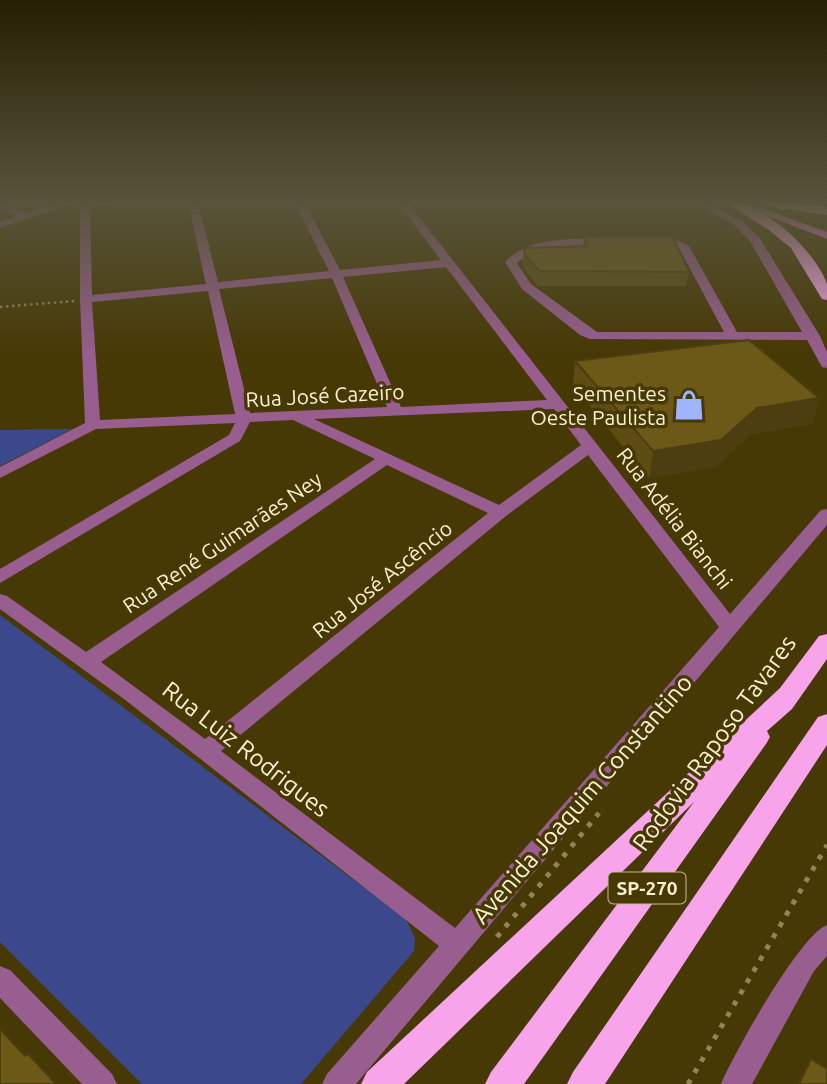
<svg xmlns="http://www.w3.org/2000/svg" width="827" height="1084" font-family="Ubuntu,sans-serif">
<style>
.green{fill:#3b488b}
.lines{fill:none;stroke-linecap:round;stroke-linejoin:round}
.path-far1{stroke:#908458;stroke-width:2.5;stroke-dasharray:2.5 3.5;stroke-linecap:butt}
.path{stroke:#908458;stroke-width:5;stroke-dasharray:5 8;stroke-linecap:butt}
.minor{fill:#985e8f;fill-rule:evenodd}
.major{fill:#f27be2;fill-rule:evenodd}
.highway{fill:#f8a4eb;fill-rule:evenodd}
.wall{fill:#5d4d15}
.shaded-wall{fill:#4c3e11}
.building{fill:#6c5918;stroke:#4c3e11;stroke-width:2}
.labels{text-anchor:middle;dominant-baseline:central;stroke-width:7;stroke-linejoin:round;paint-order:stroke}
.shield{fill:#473905;stroke:#c5ba94;stroke-width:2}
.shield-label{font-size:19px;font-weight:bold;fill:#fbf1d2}
.poi-label{font-size:21px;fill:#fbf1d2;stroke:#473905;text-anchor:end}
.street-label{font-size:21px;fill:#fbf1d2;stroke:#473905}
.near-street-label{font-size:24px;fill:#fbf1d2;stroke:#473905}
</style>
<rect width="100%" height="100%" fill="#473905"/>
<path class="green" d="M73 429 0 466V430Z
M0 615 406 919 415 938 414 951 301 1084H142L0 942Z"/>
<g class="lines">
<path class="path-far1" d="M0 307 74 301"/>
<path class="path" d="M497 937 599 813
M688 1084 827 845"/>
<path class="minor" d="M0 203 28 213 59 203H73L0 228V222L18 216 0 208Z
M80 203H115L90 208 92 295 206 284 188 203H198L218 282 329 271 295 203H305L340 270 441 260 398 203H408L730 614 821 510 827 509V525L356 1084H322L327 1074 439 946 124 699 0 609V594L7 596 86 652 375 459 293 420 250 422 240 441 0 583V569L229 435 235 423 96 429 0 478V467L85 423 80 299ZM446 267 547 400 401 407 343 277ZM332 278 387 407 250 413 219 289ZM208 291 235 414 100 420 92 302ZM554 409 581 445 499 505 314 419ZM588 455 719 627 455 928 221 751 506 516ZM387 465 488 513 205 739 101 662Z
M695 203H707L742 221 759 237 820 336 827 352V368L822 367 807 340 590 339 580 335 522 289 505 262C528 237 577 236 609 242L611 244 605 247C575 248 541 242 517 263L531 284 597 332H724L679 248 651 246 645 243C657 236 678 239 689 246L737 332H802L750 241 734 225Z
M827 925V956L814 971 752 1084H721C734 1053 800 935 827 925Z
M0 966 10 970 112 1074 117 1084H82L0 998Z"/>
<path class="major" d="M734 203H748L827 232V239Z"/>
<path class="highway" d="M727 203C762 201 815 250 827 284 827 288 827 295 827 300L822 299 791 248 769 230Z
M766 203H795L827 207V215L772 207Z
M827 634V659L792 709 767 731 770 737 766 744 524 1084H485L491 1072 694 802 404 1084H361L367 1072 780 688 819 636Z
M827 714V745L605 1084H567L573 1072 818 717Z"/>
</g>
<path class="wall" d="M584 237 689 272 686 286H538L524 269 523 262 524 248 583 246Z
M575 361 819 398 812 424 751 434 715 467 649 478 573 386Z"/>
<path class="shaded-wall" d="M819 398 812 424 751 434 715 467 649 478 653 451 757 408Z"/>
<path class="building" d="M672 236 689 272 539 271 525 255 524 248 587 246 584 237Z
M749 340 819 398 757 408 721 440 653 451 575 361Z
M0 1029 25 1056 28 1054 56 1084H0Z
M811 1059 827 1069V1084H799Z"/>
<linearGradient id="sky" x2="0" y2="1"><stop stop-color="#271f03"/><stop offset="0.57" stop-color="#58543b"/><stop offset="1" stop-color="#58543b" stop-opacity="0"/></linearGradient>
<rect width="827" height="354" fill="url(#sky)"/>
<defs>
<g id="shop-bare" transform="scale(2.415)"><path d="M-5-2.5h2.3a2.7 3.5 0 0 1 5.4 0H5L5.5 6h-11ZM-1.5-2.5h3a1.5 2.3 0 0 0-3 0Z" fill="#a0b3fd" stroke="#473905" stroke-width="2.5" paint-order="stroke"/></g>
</defs>
<g fill-rule="evenodd">
<use href="#shop-bare" x="689" y="405"/>
</g>
<g class="labels">
<rect class="shield" x="608.5" y="872.5" width="77" height="31" rx="5"/>
<g class="shield-label">
<text x="647" y="888">SP-270</text>
</g>
<g class="poi-label">
<text x="666" y="393">Sementes<tspan x="666" dy="24">Oeste Paulista</tspan></text>
</g>
<g class="street-label">
<text transform="translate(325 395) rotate(-3)">Rua José Cazeiro</text>
<text transform="translate(675 518) rotate(52)">Rua Adélia Bianchi</text>
<text transform="translate(222 542) rotate(-34)">Rua René Guimarães Ney</text>
<text transform="translate(382 579) rotate(-39)">Rua José Ascêncio</text>
</g>
<g class="near-street-label">
<text transform="translate(714 743) rotate(-54)">Rodovia Raposo Tavares</text>
<text transform="translate(246 749) rotate(38)">Rua Luiz Rodrigues</text>
<text transform="translate(582 799) rotate(-49)">Avenida Joaquim Constantino</text>
</g>
</g>
</svg>
